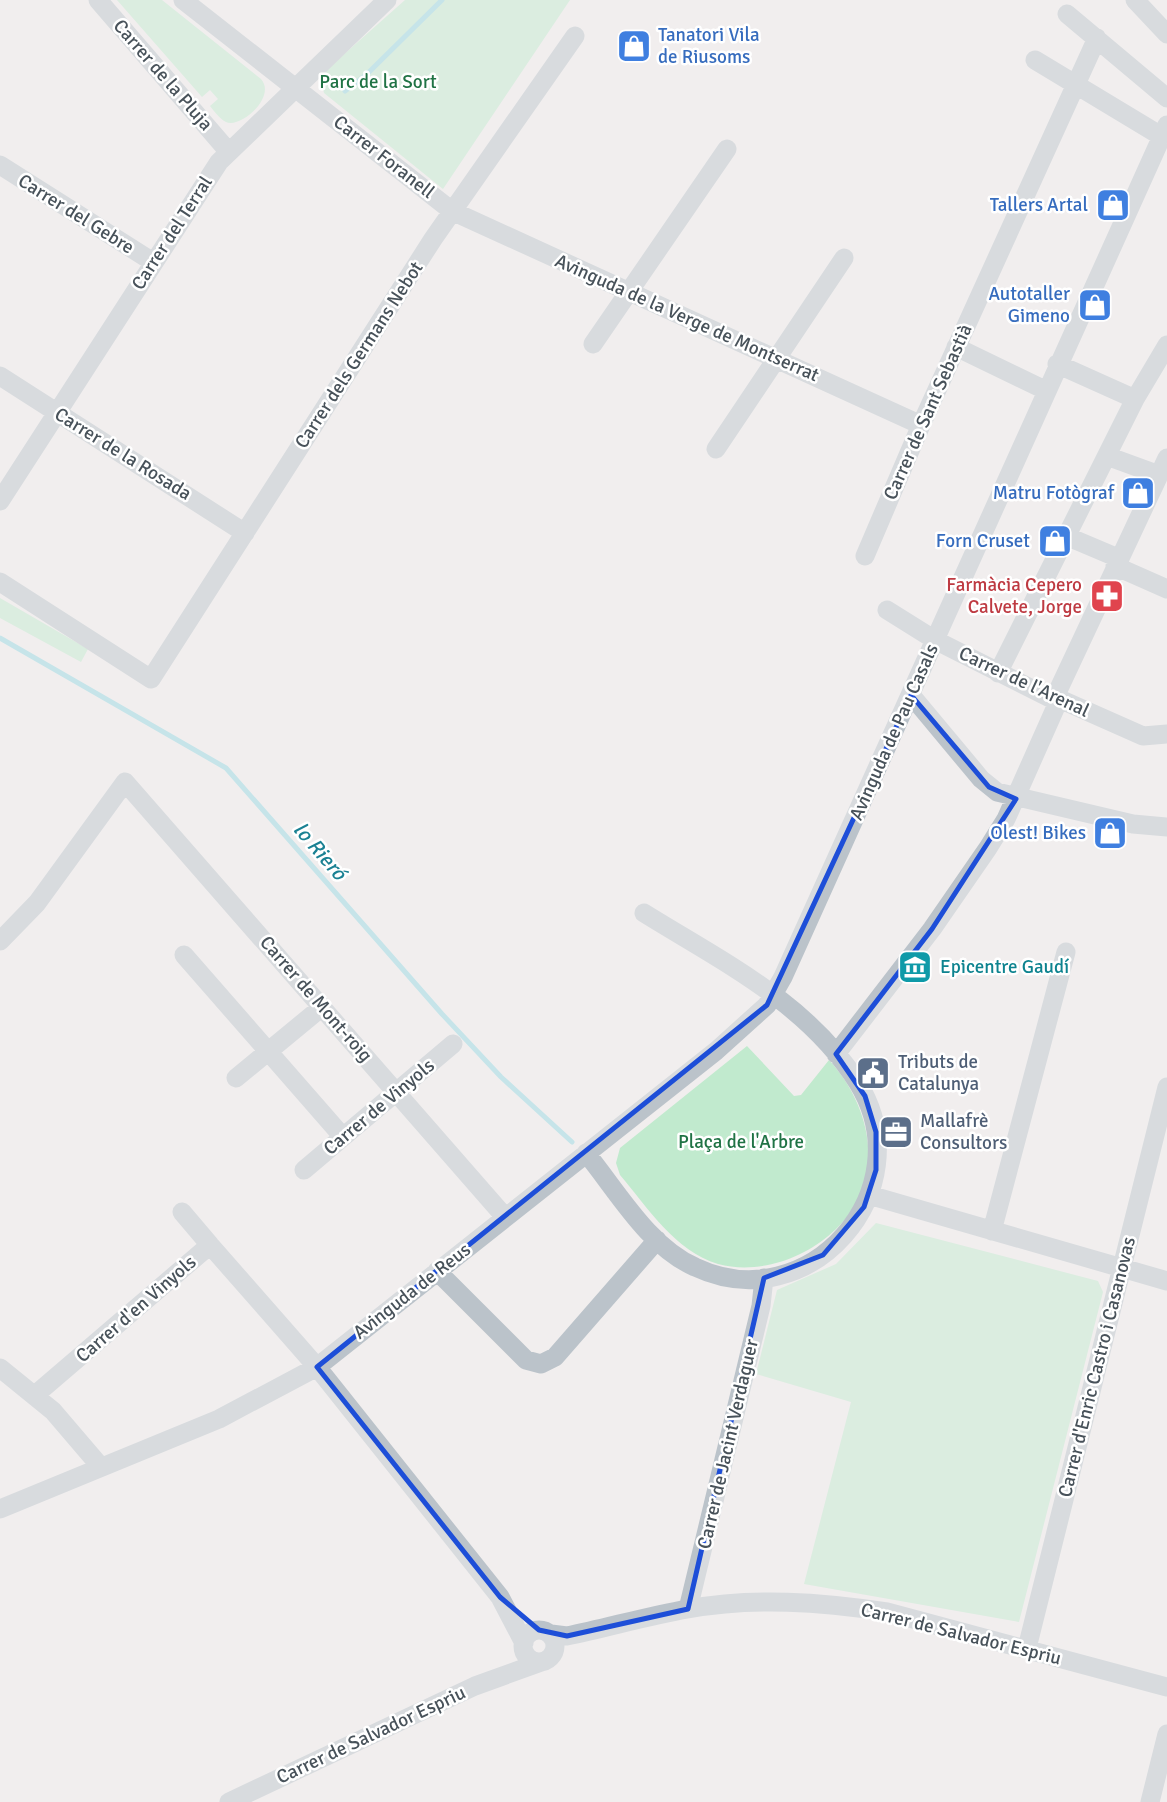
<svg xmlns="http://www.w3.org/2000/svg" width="1167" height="1802" font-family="Signika,sans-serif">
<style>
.green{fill:#c1eace}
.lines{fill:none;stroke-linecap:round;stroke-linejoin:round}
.stream{stroke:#92d7e2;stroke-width:5}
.minor{stroke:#bbc3ca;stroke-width:19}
.marked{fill:none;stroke:#1d4ed8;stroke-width:5;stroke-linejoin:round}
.labels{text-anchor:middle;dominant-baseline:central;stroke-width:5;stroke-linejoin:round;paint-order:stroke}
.shop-label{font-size:19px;fill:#366cbe;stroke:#fff;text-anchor:end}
.street-label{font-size:19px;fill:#48525a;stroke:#fff}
.park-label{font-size:19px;fill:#207345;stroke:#fff}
.health-label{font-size:19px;fill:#be3a42;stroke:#fff;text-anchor:end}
.culture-label{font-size:19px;fill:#0d838f;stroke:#fff;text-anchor:start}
.service-label{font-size:19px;fill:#4e5e75;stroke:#fff;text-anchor:start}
.water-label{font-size:21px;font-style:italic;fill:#1a8193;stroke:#fff}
</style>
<rect width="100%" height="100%" fill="#f1eeee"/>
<path class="green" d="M117 0H162L261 79C277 97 240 129 226 122 220 119 214 111 210 106L218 99 210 90 202 97Z
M405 0H570L443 189 324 93 321 79 324 72Z
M0 598 88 649 81 662 0 618Z
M747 1046 794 1096 801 1095 829 1060C855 1088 872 1128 868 1167 861 1233 780 1281 718 1264 675 1251 648 1208 620 1175L616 1163 620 1148Z
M876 1223 1098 1281 1103 1292 1019 1622 804 1584 851 1402 756 1374 777 1290 836 1264Z"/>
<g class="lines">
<path class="stream" d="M345 91 366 75 442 0
M0 638 226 768 442 1014 501 1077 572 1142"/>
<path class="minor" d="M98 0 228 151
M183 0 452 211 921 425
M1135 0 1167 34
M1067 14 1167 98
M1035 60 1161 136
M0 165 153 262
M593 344 727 149
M956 347 1045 390
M1057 364 1135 399
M0 376 245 533
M716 449 844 258
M1107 456 1159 475
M0 501 219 162 387 0
M1066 536 1118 558
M865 556 921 425 1097 38
M1115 566 1167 589
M0 582 151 679 433 239 575 36
M887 610 935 640 1058 702 1064 701 1143 736 1167 734
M998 673 1135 399 1167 345
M911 695 981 779 997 792 1133 824 1167 827
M0 941 37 903 125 782 505 1217
M184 955 343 1137
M836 1054 932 929 988 848 1006 819 1058 702 1055 697 1167 458
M236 1078 322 1007
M586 1153C618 1192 648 1246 695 1267 809 1321 924 1190 858 1083 808 1003 721 961 644 913
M304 1170 453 1044
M869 1195 1167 1281
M182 1212 210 1245
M992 1231 1066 952
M437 1271 526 1360 541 1364 555 1357 657 1240
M0 1368 53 1411 100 1466
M35 1395 210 1245 317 1367 500 1597 524 1643
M0 1509 219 1419 317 1367 716 1051 767 1005 783 977 1167 125
M688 1609 761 1306 764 1278
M523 1646a16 16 0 1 1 32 0a16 16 0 1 1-32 0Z
M551 1634 567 1636C607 1628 647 1616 688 1609 754 1597 821 1602 887 1612L1167 1687
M1027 1648 1167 1087
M229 1802 475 1686 541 1662
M1150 1802 1167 1734"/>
</g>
<path d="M0 0H1167V1802H0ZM911 695 989 787 1016 799 932 929 836 1054 865 1096 876 1132V1170L864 1207 823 1255 764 1278 688 1609 567 1636 539 1630 500 1597 317 1367 767 1005Z" fill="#f1eeee" fill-opacity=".55" fill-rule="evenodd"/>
<path class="marked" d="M911 695 989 787 1016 799 932 929 836 1054 865 1096 876 1132V1170L864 1207 823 1255 764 1278 688 1609 567 1636 539 1630 500 1597 317 1367 767 1005Z"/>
<defs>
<g id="shop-square" transform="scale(1.75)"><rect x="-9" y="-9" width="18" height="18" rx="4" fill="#3f7fe0" stroke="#fff"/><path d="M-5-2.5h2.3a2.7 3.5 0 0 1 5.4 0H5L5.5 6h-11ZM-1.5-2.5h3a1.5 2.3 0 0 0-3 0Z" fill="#fff"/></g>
<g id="pharmacy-square" transform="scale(1.75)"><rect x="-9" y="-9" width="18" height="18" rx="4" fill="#e0444e" stroke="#fff"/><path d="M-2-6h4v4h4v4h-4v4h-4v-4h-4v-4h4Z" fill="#fff"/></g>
<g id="museum-square" transform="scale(1.75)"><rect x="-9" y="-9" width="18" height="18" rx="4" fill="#0f9aa8" stroke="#fff"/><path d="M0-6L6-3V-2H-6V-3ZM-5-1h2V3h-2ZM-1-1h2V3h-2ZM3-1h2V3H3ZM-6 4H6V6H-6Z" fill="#fff"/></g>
<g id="civic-square" transform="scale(1.75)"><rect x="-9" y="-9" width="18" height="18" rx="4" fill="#5c6f8a" stroke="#fff"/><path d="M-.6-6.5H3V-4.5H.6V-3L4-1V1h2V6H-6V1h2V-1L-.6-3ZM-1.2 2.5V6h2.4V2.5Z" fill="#fff"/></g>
<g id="office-square" transform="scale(1.75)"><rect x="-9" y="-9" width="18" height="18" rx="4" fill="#5c6f8a" stroke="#fff"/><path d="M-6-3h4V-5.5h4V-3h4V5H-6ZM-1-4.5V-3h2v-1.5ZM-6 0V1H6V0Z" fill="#fff"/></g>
</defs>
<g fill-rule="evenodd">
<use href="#shop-square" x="634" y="46"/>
<use href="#shop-square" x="1113" y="205"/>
<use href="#shop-square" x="1095" y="305"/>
<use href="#shop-square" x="1138" y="493"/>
<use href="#shop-square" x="1055" y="541"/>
<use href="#pharmacy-square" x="1107" y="596"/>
<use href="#shop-square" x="1110" y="833"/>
<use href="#museum-square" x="915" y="967"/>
<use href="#civic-square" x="873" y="1073"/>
<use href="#office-square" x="896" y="1132"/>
</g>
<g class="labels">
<g class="shop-label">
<text x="658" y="35" text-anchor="start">Tanatori Vila<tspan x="658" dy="22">de Riusoms</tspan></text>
<text x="1088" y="205">Tallers Artal</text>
<text x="1070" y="294">Autotaller<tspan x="1070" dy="22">Gimeno</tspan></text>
<text x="1114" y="493">Matru Fotògraf</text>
<text x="1030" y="541">Forn Cruset</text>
<text x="1086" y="833">Olest! Bikes</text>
</g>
<g class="street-label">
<text transform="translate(163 75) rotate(49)">Carrer de la Pluja</text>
<text transform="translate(384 157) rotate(38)">Carrer Foranell</text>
<text transform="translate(76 214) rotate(32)">Carrer del Gebre</text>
<text transform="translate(172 233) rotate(-57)">Carrer del Terral</text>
<text transform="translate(687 318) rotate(24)">Avinguda de la Verge de Montserrat</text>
<text transform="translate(359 355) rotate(-57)">Carrer dels Germans Nebot</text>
<text transform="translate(928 412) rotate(-66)">Carrer de Sant Sebastià</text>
<text transform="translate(123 454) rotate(32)">Carrer de la Rosada</text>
<text transform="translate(1024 682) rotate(25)">Carrer de l'Arenal</text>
<text transform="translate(894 732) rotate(-66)">Avinguda de Pau Casals</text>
<text transform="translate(316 999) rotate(49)">Carrer de Mont-roig</text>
<text transform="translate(379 1107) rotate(-40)">Carrer de Vinyols</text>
<text transform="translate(412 1291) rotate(-38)">Avinguda de Reus</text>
<text transform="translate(136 1309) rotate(-41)">Carrer d'en Vinyols</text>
<text transform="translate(1097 1367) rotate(-76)">Carrer d'Enric Castro i Casanovas</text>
<text transform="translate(728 1444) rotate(-77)">Carrer de Jacint Verdaguer</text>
<text transform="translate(961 1634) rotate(14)">Carrer de Salvador Espriu</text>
<text transform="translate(371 1735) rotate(-25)">Carrer de Salvador Espriu</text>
</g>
<g class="park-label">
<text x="378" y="82">Parc de la Sort</text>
<text x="741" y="1142">Plaça de l'Arbre</text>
</g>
<g class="health-label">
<text x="1082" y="585">Farmàcia Cepero<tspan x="1082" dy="22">Calvete, Jorge</tspan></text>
</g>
<g class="culture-label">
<text x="940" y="967">Epicentre Gaudí</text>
</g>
<g class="service-label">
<text x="898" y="1062">Tributs de<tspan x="898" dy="22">Catalunya</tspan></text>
<text x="920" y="1121">Mallafrè<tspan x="920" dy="22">Consultors</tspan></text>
</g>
<g class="water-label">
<text transform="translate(320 851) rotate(49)">lo Rieró</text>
</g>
</g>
</svg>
